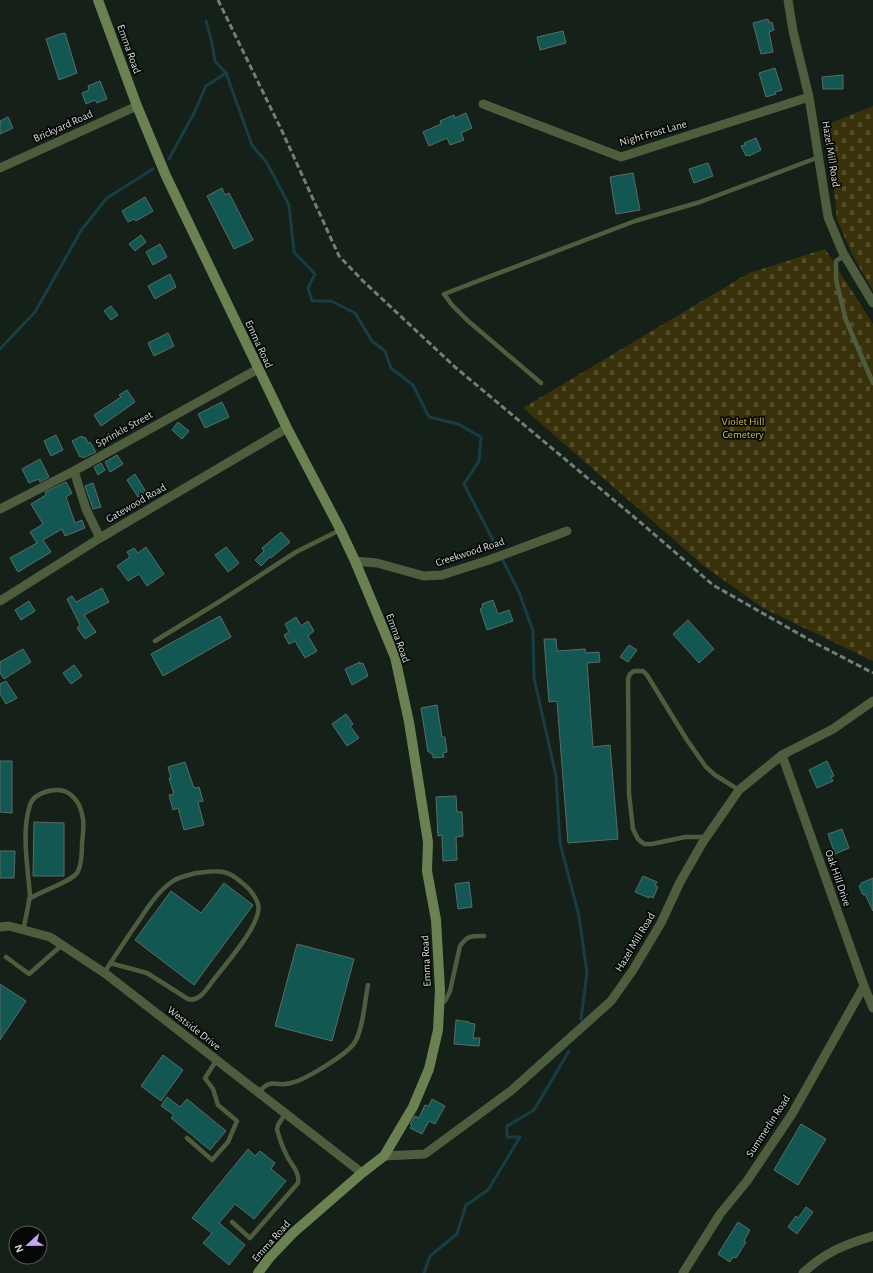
<svg xmlns="http://www.w3.org/2000/svg" width="873" height="1273" font-family="'Alegreya Sans',sans-serif">
<style>
.cemetery{fill:url(#cemetery-stones)}
.lines{fill:none;stroke-linecap:round;stroke-linejoin:round}
.stream{stroke:#193d45;stroke-width:3}
.building{fill:#125751;stroke:#5a6c69}
.lane{stroke:#4f5d3f;stroke-width:4.5}
.street{stroke:#4f5d3f;stroke-width:9}
.secondary{stroke:#6c8151;stroke-width:10}
.rail{stroke:#747d77;stroke-width:3;stroke-dasharray:6 3;stroke-linecap:butt}
.labels{text-anchor:middle;dominant-baseline:central;stroke-width:3.5;stroke-linejoin:round;paint-order:stroke}
.street-label{font-size:11px;fill:#d8dfda;stroke:#050806}
.park-label{font-size:11px;fill:#d5bf46;stroke:#050806}
</style>
<defs>
<pattern id="cemetery-stones" width="16" height="16" patternUnits="userSpaceOnUse"><rect width="16" height="16" fill="#39310a"/><path d="M2 7V4a2 2 0 0 1 4 0v3zM10 15v-3a2 2 0 0 1 4 0v3z" fill="#554e2d"/></pattern>
</defs>
<rect width="100%" height="100%" fill="#152019"/>
<path class="cemetery" d="M873 106V291L853 256 837 220 828 124Z
M825 249 873 324V661L763 608 704 566 523 408 749 273Z"/>
<g class="lines">
<path class="stream" d="M206 21 212 43 215 61 226 73 252 145 267 163 289 205 294 252 315 274 308 288 312 301H331L355 313 372 341 385 351 391 368 413 385 429 417 458 424 481 437 479 461 464 484 497 548
M169 159 194 113 206 86 226 73
M0 349 35 312 82 229 107 198 153 169
M502 559 519 592 533 631 534 678 556 776 560 843 579 916 587 973 581 1019
M424 1273 430 1256 457 1234 466 1205 488 1190 520 1137H507V1126L534 1110 569 1051"/>
</g>
<path class="building" d="M768 19 769 23 772 22 774 30 769 32 773 52 761 54 753 23Z
M563 31 566 43 540 50 537 37Z
M63 33V34L65 33 77 73 59 80 46 39Z
M775 68 782 90 775 92 776 94 766 97 759 73Z
M843 75V89H823L822 77Z
M100 81 107 99 97 103 95 100 86 104 82 93 89 90 88 86Z
M466 113 472 128 461 133 464 140 450 145 447 138 429 146 423 132 441 124 440 121 454 115 455 118Z
M8 117 13 128 0 134V121Z
M756 138 761 150 749 156 748 155 746 156 741 146 745 145 744 143Z
M708 163 713 176 694 183 689 169Z
M633 173 640 210 616 214 610 177Z
M222 188 225 195 229 193 253 240 234 249 207 196Z
M145 197 153 211 136 221 134 219 128 222 122 211Z
M141 235 146 242 135 251 129 244Z
M160 244 167 257 153 265 146 252Z
M170 274 176 287 155 299 148 286Z
M111 306 118 315 111 320 104 311Z
M168 333 174 346 154 356 148 343Z
M127 390 135 402 101 426 94 415 121 397 119 395Z
M222 402 229 417 205 428 198 414Z
M178 422 189 431 182 439 172 430Z
M56 435 63 450 51 456 44 441Z
M82 436 83 438 85 437 88 443 90 442 96 452 83 458 82 456 80 457 72 441Z
M117 455 123 464 110 472 105 462Z
M40 459 49 477 40 482 39 479 29 483 22 469Z
M101 463 105 470 98 475 94 467Z
M135 474 146 492 138 497 127 480Z
M66 482 72 493 66 497 75 523 82 520 85 528 65 536 62 529 43 540 51 552 18 572 10 558 37 543 30 532 43 524 31 504 46 495 45 492Z
M93 483 101 507 93 509 85 486Z
M281 532 290 542 271 558 270 557 261 566 255 560 264 551 262 548Z
M146 547 164 574 147 586 139 574 128 581 117 566 130 557 127 552 134 548 138 553Z
M226 547 239 563 228 572 215 555Z
M102 588 109 602 84 615 96 632 85 639 77 628 80 625 67 599 72 596 76 602Z
M493 600 498 614 509 610 513 621 487 630 480 609 483 607 482 604Z
M29 601 35 611 21 620 15 610Z
M220 616 231 637 163 676 151 654Z
M296 617 301 626 308 621 314 631 308 636 317 651 305 658 295 641 289 644 284 635 289 632 285 624Z
M688 620 714 649 699 663 673 634Z
M544 639H556L557 651 585 649 586 653 599 652 600 662 587 663 593 747 610 745 618 839 568 843 557 701 549 702Z
M629 645 637 650 628 662 620 657Z
M23 649 31 662 4 679 0 673V662Z
M360 662V664L363 663 368 676 352 685 345 669Z
M74 665 82 676 71 684 63 673Z
M6 681 17 698 6 704 0 694V684Z
M437 705 442 737H445L447 752 443 753 444 757 433 758V754H431L430 752H428L421 708Z
M346 714 353 724 350 726 359 738 347 746 332 724Z
M0 761H12V813L0 812Z
M827 761 834 776 831 777 833 781 817 788 809 770Z
M185 762 194 788 199 787 203 801 198 802 204 825 184 830 178 808 173 810 169 795 174 794 169 778H171L168 767Z
M456 796 457 812H462L463 836 456 837 457 860 443 861 442 838V835L438 836 436 797Z
M34 822 64 823V876H33Z
M842 829 849 848 835 854 828 834Z
M0 851H15L14 878H0Z
M643 876 657 882 655 885 658 887 653 898 650 896 649 898 635 892Z
M873 878V911L865 894 863 895 859 886 861 885V883Z
M469 882 472 907 458 909 455 884Z
M224 883 253 905 194 985 135 940 171 891 201 913Z
M297 944 354 959 332 1041 275 1026Z
M0 984 26 1001 0 1040Z
M456 1020 469 1022V1023L475 1024 473 1038H480L479 1046 454 1044Z
M163 1055 183 1070 161 1101 141 1086Z
M167 1097 180 1107 187 1099 226 1131 210 1150 171 1118 174 1115 161 1106Z
M432 1099 445 1106 435 1124 429 1121 422 1134 410 1128 412 1125 410 1124 415 1116 419 1118 425 1105 429 1106Z
M801 1124 826 1139 798 1185 774 1170Z
M248 1149 255 1156 260 1151 275 1163 271 1169 286 1181 254 1219 235 1204 219 1223 245 1245 229 1265 203 1243 212 1233 192 1218Z
M806 1207 813 1212 797 1234 788 1227 796 1216 798 1218Z
M738 1222 750 1230 744 1241 746 1242 736 1258 733 1257 730 1262 718 1254Z"/>
<g class="lines">
<path class="lane" d="M844 256 836 261V280L846 320 873 383
M541 383 467 320 452 305 444 294 635 221 700 202 819 157
M155 641 222 600 296 552 340 530
M707 837H685L652 844H644L638 839 633 829 629 794 628 679 630 674 634 671H643L647 675 687 740 706 767 715 775 739 790
M23 930C26 918 28 907 30 896 28 868 21 832 30 805 32 798 39 794 45 792 67 785 80 798 83 819 84 826 83 835 82 843 82 852 82 865 77 873 69 883 41 891 29 899
M6 957 29 974 62 945
M104 973C115 956 126 939 138 922 148 907 158 891 173 881 179 877 189 875 196 873 215 871 226 868 241 882 245 885 249 888 252 893 256 898 260 905 258 912 255 930 227 963 215 978 209 985 200 1003 188 999L147 973 110 963
M439 1003 445 1001 450 991 460 946C468 935 472 936 484 936
M258 1093C273 1076 274 1088 291 1083 305 1080 348 1054 355 1042 363 1029 365 1000 368 985
M187 1138 212 1160 228 1142 237 1121 218 1105 213 1089 205 1078 216 1061
M232 1222 250 1238 298 1183C300 1171 290 1164 286 1154 282 1146 279 1137 277 1129L278 1125 285 1114"/>
<path class="street" d="M788 0 793 31 809 97 828 217 843 253 873 303
M483 104 621 157 809 97
M0 168 137 106
M74 471 86 509 100 538
M0 509 74 471 258 369
M355 561 377 563 424 576 442 575 489 560 567 531
M0 601 100 538 287 428
M782 755 864 986 873 1008
M0 927 9 926 50 937 106 974 362 1173
M384 1156 425 1154 512 1090 611 1001 633 970 661 923 680 882 703 842 739 790 782 755 833 729 873 701
M683 1273 720 1214 747 1181 792 1114 864 986
M803 1273C824 1253 845 1244 873 1236"/>
<path class="secondary" d="M98 0 137 106 166 176 287 428 339 527 355 561 395 657 409 722 428 842 427 871 436 920 440 990 438 1030 429 1069 413 1107 384 1156 362 1173 293 1233 270 1257 258 1273"/>
<path class="rail" d="M218 0 282 131 339 256 363 281 455 367 640 522 713 585 815 643 873 673"/>
</g>
<g class="labels">
<g class="street-label">
<text transform="translate(129 49) rotate(70)">Emma Road</text>
<text transform="translate(63 126) rotate(-24)">Brickyard Road</text>
<text transform="translate(653 133) rotate(-16)">Night Frost Lane</text>
<text transform="translate(831 154) rotate(81)">Hazel Mill Road</text>
<text transform="translate(259 344) rotate(65)">Emma Road</text>
<text transform="translate(124 429) rotate(-29)">Sprinkle Street</text>
<text transform="translate(136 503) rotate(-30)">Gatewood Road</text>
<text transform="translate(470 552) rotate(-18)">Creekwood Road</text>
<text transform="translate(398 638) rotate(70)">Emma Road</text>
<text transform="translate(838 878) rotate(71)">Oak Hill Drive</text>
<text transform="translate(635 942) rotate(-59)">Hazel Mill Road</text>
<text transform="translate(426 961) rotate(-93)">Emma Road</text>
<text transform="translate(194 1028) rotate(38)">Westside Drive</text>
<text transform="translate(768 1126) rotate(-57)">Summerlin Road</text>
<text transform="translate(271 1241) rotate(-48)">Emma Road</text>
</g>
<g class="park-label">
<text x="743" y="421">Violet Hill<tspan x="743" dy="13">Cemetery</tspan></text>
</g>
</g>
<g transform="translate(28 1245) rotate(248)"><circle r="19" fill="#050806" stroke="#595e5b"/>
<path d="M0-3L7 15L0 10L-7 15Z" fill="#c6a6f0"/>
<text y="-6" font-size="11" font-weight="bold" text-anchor="middle" fill="#d8dfda">N</text>
</g>
</svg>
